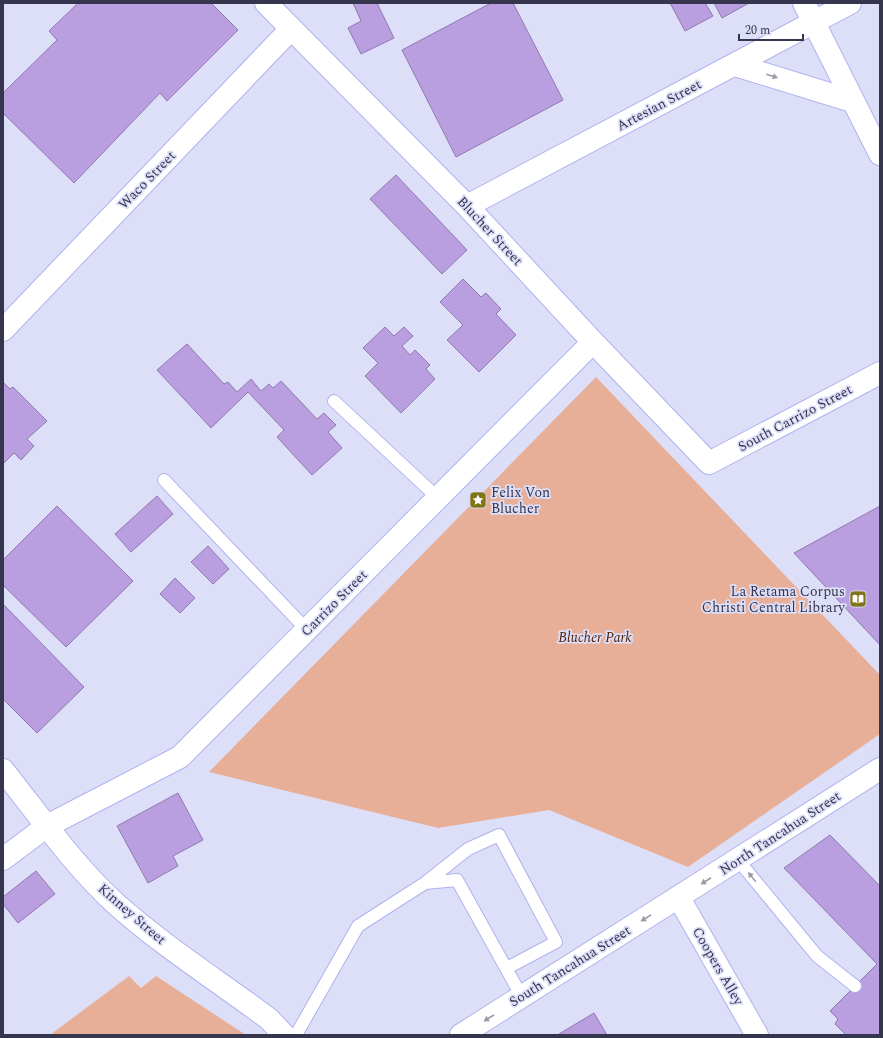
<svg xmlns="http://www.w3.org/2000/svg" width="883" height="1038" font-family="Spectral,serif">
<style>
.green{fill:#e8af98}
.building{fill:#b99fe0;stroke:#9079b0}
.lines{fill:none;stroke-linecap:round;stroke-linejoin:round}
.service-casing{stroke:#b0b2ee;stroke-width:14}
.minor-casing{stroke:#b0b2ee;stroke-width:24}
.tertiary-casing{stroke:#b0b2ee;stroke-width:24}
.secondary-casing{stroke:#b0b2ee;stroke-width:24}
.service{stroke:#fff;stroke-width:12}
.minor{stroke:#fff;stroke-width:22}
.tertiary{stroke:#fff;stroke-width:22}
.secondary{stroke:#fff;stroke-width:22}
.oneway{fill:#9a9aa6}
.labels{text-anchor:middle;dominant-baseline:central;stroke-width:3.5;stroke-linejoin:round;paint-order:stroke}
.street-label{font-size:14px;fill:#35364e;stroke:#dddff8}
.poi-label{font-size:14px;fill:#35364e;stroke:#dddff8;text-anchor:start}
.park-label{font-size:14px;font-style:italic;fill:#4e200c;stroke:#dddff8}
</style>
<rect width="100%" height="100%" fill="#dddff8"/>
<path class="green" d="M596 377 880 675V734L688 867 549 810 438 828 209 772Z
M129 976 141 988 156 976 246 1035H50Z"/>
<path class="building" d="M78 3H211L238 30 167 101 160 93 74 183 3 113V93L57 40 49 31Z
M353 3H377L394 38 361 54 348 28 361 21Z
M491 3H513L563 100 456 157 402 50Z
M670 3H705L713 16 685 31Z
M714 3H749L722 18Z
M396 175 467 250 442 274 370 199Z
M463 279 481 297 486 293 501 309 496 314 516 335 479 372 447 340 463 325 440 302Z
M385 327 394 336 404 327 413 336 402 346 410 355 415 350 430 365 426 369 435 379 401 413 365 376 378 363 363 348Z
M187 344 224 384 228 382 237 392 251 379 261 391 269 384 273 388 281 381 317 419 324 413 336 425 328 432 342 448 312 475 277 437 284 430 248 392 211 428 157 370Z
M3 382 10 389 13 387 47 421 27 439 34 446 21 460 14 453 3 464Z
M157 496 173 514 131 552 115 534Z
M57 506 133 581 66 647 3 585V560Z
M880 506V645L794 553Z
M208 546 229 569 213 584 191 562Z
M175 578 195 598 180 613 160 594Z
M3 604 84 687 37 733 3 699Z
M178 793 203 840 173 856 178 866 148 883 117 826Z
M830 835 880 886V1035H846L835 1024 838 1019 830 1011 877 964 784 868Z
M36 871 55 894 18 923 3 904V897Z
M594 1013 607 1035H560L559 1034Z"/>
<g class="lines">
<g class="service-casing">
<path id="service" d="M334 401 438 498
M164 480 307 630
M738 860 817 956 855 986
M425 883 468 849 499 835 556 942 507 968
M296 1035 358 926 425 883 457 880 522 997"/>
</g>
<g class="minor-casing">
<path id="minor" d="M266 3 467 206 593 342 709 463 880 373
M804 3 880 154
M735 65 852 101
M467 206 850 3
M3 330 291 29
M3 770C39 815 73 865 116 904 163 946 218 981 269 1019L284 1035
M3 859 47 826 180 757 593 342"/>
</g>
<g class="tertiary-casing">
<path id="tertiary" d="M679 898 757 1035"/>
</g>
<g class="secondary-casing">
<path id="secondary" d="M461 1035 880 769"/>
</g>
<use href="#service" class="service"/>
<use href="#minor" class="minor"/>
<use href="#tertiary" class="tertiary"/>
<use href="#secondary" class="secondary"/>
</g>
<defs><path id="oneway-solid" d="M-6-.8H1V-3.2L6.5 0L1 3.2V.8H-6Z"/></defs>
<g class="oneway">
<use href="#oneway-solid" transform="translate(772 76) rotate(17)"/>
<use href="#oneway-solid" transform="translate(752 877) rotate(-129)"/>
<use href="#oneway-solid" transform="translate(706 881) rotate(147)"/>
<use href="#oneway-solid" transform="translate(646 918) rotate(148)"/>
<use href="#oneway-solid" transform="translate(489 1018) rotate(148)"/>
</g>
<defs>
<g id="sight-square" transform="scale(0.9)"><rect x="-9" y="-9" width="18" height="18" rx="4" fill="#7f7518" stroke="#dddff8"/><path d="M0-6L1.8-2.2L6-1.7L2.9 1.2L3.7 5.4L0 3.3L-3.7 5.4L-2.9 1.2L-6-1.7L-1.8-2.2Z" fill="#fff"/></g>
<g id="library-square" transform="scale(0.9)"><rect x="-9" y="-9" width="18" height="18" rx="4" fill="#7f7518" stroke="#dddff8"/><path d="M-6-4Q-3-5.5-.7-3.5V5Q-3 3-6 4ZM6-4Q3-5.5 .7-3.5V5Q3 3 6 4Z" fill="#fff"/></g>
</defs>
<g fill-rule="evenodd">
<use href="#sight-square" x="478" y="500"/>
<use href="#library-square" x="858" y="599"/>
</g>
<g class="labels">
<g class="street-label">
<text transform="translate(659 105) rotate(-28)">Artesian Street</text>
<text transform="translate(147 180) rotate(-46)">Waco Street</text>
<text transform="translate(490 231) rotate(47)">Blucher Street</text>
<text transform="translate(795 418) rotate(-28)">South Carrizo Street</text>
<text transform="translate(334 603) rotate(-45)">Carrizo Street</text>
<text transform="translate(780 833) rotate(-33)">North Tancahua Street</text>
<text transform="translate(132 914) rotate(41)">Kinney Street</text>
<text transform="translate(570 966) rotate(-32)">South Tancahua Street</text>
<text transform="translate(718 966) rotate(60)">Coopers Alley</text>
</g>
<g class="poi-label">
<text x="491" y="492">Felix Von<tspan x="491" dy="16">Blucher</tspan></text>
<text x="845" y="591" text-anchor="end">La Retama Corpus<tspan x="845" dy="16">Christi Central Library</tspan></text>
</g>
<g class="park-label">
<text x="595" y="637">Blucher Park</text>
</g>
</g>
<rect width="883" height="1038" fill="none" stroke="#35364e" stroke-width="8"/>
<path d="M739 34v6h64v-6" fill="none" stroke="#35364e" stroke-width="2"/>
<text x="745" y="34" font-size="12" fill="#35364e" stroke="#dddff8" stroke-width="3" paint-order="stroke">20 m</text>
</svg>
